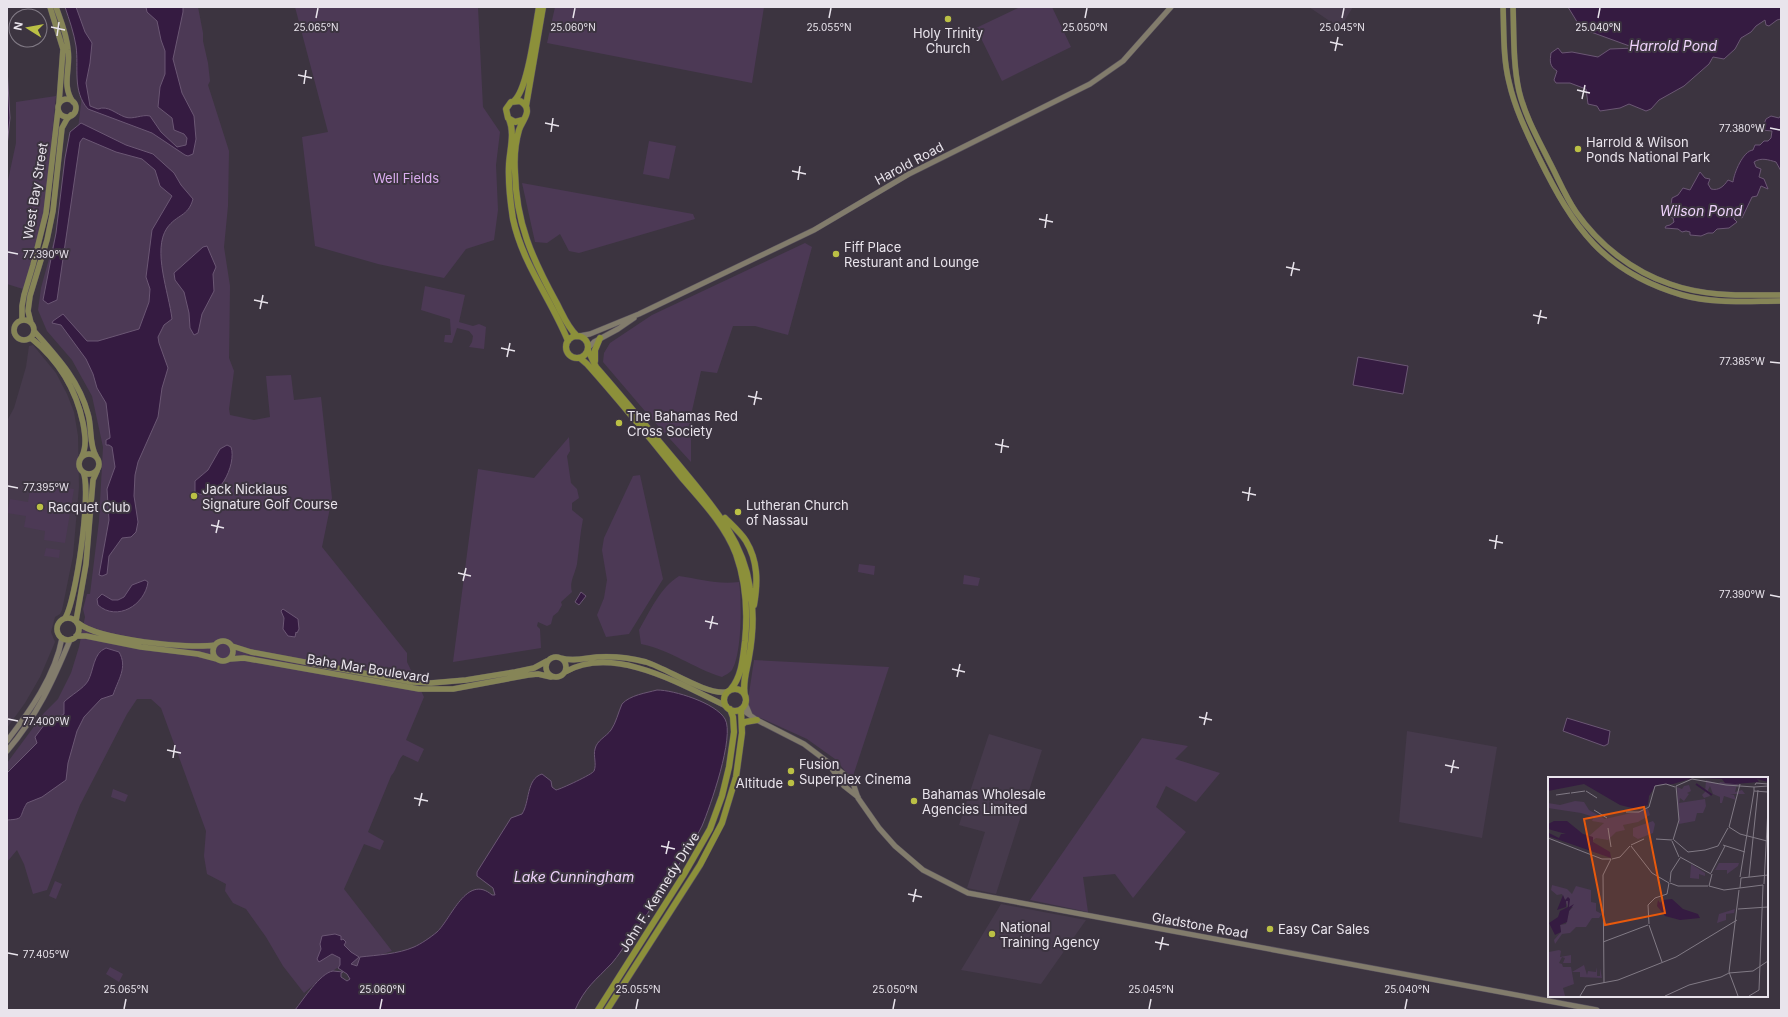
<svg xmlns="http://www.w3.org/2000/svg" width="1788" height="1017" font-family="Inter,sans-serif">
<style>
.built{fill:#463a4c}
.green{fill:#4c3955}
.water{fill:#351b41;stroke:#6b5774}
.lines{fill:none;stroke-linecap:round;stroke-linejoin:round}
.secondary-casing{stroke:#5a535e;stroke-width:6}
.primary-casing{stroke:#5a535e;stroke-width:6}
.highway-casing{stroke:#5a535e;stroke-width:7}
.secondary{stroke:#827c6c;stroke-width:5}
.primary{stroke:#868557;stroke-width:5.5}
.highway{stroke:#8c903a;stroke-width:6}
.ticks{fill:none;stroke:#e9e4ec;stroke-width:1.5}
.poi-dot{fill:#bbc045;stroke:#3c3440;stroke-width:1.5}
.labels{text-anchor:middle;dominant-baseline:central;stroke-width:4;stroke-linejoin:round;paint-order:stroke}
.poi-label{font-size:13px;fill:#e9e4ec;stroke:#3c3440;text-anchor:start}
.street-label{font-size:13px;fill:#e9e4ec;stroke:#3c3440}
.park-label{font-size:13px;fill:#dbadf0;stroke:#3c3440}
.water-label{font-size:14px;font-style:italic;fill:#efd3fc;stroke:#3c3440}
.inset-river{fill:none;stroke:#351b41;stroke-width:2}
.inset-road{fill:none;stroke:#817a85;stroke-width:1}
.view{fill:#e8590c;fill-opacity:0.15;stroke:#e8590c;stroke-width:2}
.inset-edge{fill:none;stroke:#e9e4ec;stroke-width:2}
.ticks-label{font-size:10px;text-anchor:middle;fill:#e9e4ec;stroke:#3c3440;stroke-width:4;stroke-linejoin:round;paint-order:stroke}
</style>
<rect width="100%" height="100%" fill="#3c3440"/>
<path class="built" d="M1309 7H1353L1340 28Z
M33 345 56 373 67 394 74 412 78 436 79 487 73 556 62 610 60 614 55 617 51 632 55 642 40 677 25 703 7 728V421L14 408 26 367 29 346Z
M1407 731 1497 747 1482 838 1399 822Z
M989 734 1042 750 996 894 967 888 985 832 959 825Z
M1001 904 1086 920 1041 984 961 970Z"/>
<path class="green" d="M72 7H198L203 33V41L208 63 210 81 208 85 229 151 228 206 224 247 230 286 229 358 234 371 229 409 230 415 254 420 270 417 266 376 291 375 294 400 321 397 332 498 322 547 407 653V662L424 697 406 740 424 749 418 762 403 755C397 761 397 770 391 776L368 832 384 841 380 850 364 844 344 889 392 951 359 962 357 966 351 964 341 965 333 971 326 974 304 993 283 966 266 937 246 909 233 903 225 891 226 884 207 874 204 856 206 831 161 708 151 699H137L127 714 80 805 47 890 33 894 24 864 17 850 7 862V820L21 816C22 807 27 801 36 799L9 769 7 773V763L44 713 58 699 71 673 79 647 85 617 83 609 87 594H90L99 521 103 447 92 396 72 360 47 331 38 310 41 288 62 211 78 129 84 78Z
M295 7H478L483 107 500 132 496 165 498 210 494 240 466 249 444 278 378 264 315 246 302 137 328 132Z
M555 7H764L752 83 547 43Z
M1020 7H1052L1071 47 1002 81 976 28Z
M56 96 45 205 40 232 23 289 7 284V185L16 143V102Z
M649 141 676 146 669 179 643 174Z
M522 183 693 214 695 219 579 253 569 251 560 234 547 243 535 242Z
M805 243 812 247 788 335 755 326H733L717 373 701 371 691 415V462L650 417 603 362 604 353 610 343 652 315Z
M425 286 465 295 459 322 473 326 479 324 486 327 484 349 469 347 472 342 473 336 469 331 457 328 452 343 444 342 445 335H451L450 319 421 310Z
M569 437 570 451 567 456 571 483 577 489 579 498 572 503V510L583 519C580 534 579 549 577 564 575 574 569 582 572 592L561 602 562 605 558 612 553 616 551 624 547 626 538 622 537 626 540 629 541 648 453 662 478 469 534 478Z
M640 475 663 579 629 634 606 637 597 615 604 598 607 580 602 550 604 538 633 476Z
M31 482 74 489 65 543 44 540 45 531 24 527 26 516 7 513 10 499 28 502Z
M46 548 60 550 59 558 44 556Z
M859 564 875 566 874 575 858 572Z
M964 575 980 578 978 586 963 584Z
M679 576C700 579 718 585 739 582 742 601 742 654 732 670 730 673 725 675 722 677 693 668 671 650 641 644L639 630C650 611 660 588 679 576Z
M754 660 889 667 852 779 835 759 807 739 752 714 747 707Z
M1142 738 1188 746 1175 759 1220 773 1196 802 1166 786 1156 807 1186 832 1133 898 1115 874 1083 877 1088 912 1030 900Z
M113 789 128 795 125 802 111 797Z
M55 881 62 884 56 899 49 896Z
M110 967 123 974 119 982 106 974Z"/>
<path class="water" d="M65 7H76L85 32 92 43 90 63 86 83 90 106 98 109C108 105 116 114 125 117 133 120 142 114 150 116L161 132 177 147 186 145 187 138 184 134 174 130 172 118 158 107 160 87 165 74V51L161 40 157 21 147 12 146 7H183V12L173 59 182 93 194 116 196 139 193 154 188 156 185 155 152 133 88 109C72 91 79 68 76 46 74 33 69 19 65 7Z
M1568 7H1781V19L1777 20 1769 26 1766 25 1765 20 1756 26 1751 32 1741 38 1735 49 1724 59 1713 57 1709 64 1684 86 1659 100 1651 109 1646 111 1629 104 1620 108 1600 111 1597 106 1588 104 1586 89 1570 83H1556L1554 80 1557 71C1549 66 1550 61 1551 53L1558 48 1562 53 1572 52 1598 57 1610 49 1635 48 1591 32 1579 25Z
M7 68 10 118 7 146Z
M1781 115V171L1776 162C1769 160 1761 157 1754 162L1756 167 1761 169 1759 177 1764 179 1768 189 1761 186 1757 196 1752 197 1742 218 1735 214 1734 219 1737 222 1729 228 1717 229 1713 233H1708L1701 236 1690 235V232L1686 231 1682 232 1678 229 1665 228 1666 226 1670 225 1674 222 1673 218 1667 215 1670 211 1672 198 1678 195 1683 188 1690 190 1700 172 1705 178 1710 179 1708 184 1711 189C1719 191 1724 186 1728 180L1733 182C1734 173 1743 151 1753 150L1755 145H1760L1764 141H1768L1771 138 1772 131 1762 130V129L1766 119 1771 116 1779 118Z
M81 123 126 145 153 154 174 173 181 185 193 199C188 217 177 214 167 228 152 250 169 293 172 319L164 325 158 337 159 343 168 368 162 388 158 417 138 462 135 475 134 496 138 522 136 532 131 537 122 538 109 556 107 574 102 576 99 575 109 520 107 489 115 467 112 447 109 445H106V440L110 438V436L106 403 97 388 93 374 86 359 61 325 52 323 53 321 63 314 87 341H98L139 329 149 302 150 289 146 277 152 230 172 196 160 186 155 170 142 159 116 152 83 138 80 142 57 300 48 304 43 300 56 233 65 158 70 132Z
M207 246 216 267 213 274 214 291 202 314 198 333 194 335 190 328 189 313 184 292 175 280 174 273 203 247Z
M1358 357 1408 366 1403 394 1353 385Z
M227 445 231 447C237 464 218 506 195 492V481L208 470 220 449Z
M145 580 148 582C145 605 117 622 98 605L97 599 102 594 112 600H118L124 597 132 585Z
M581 592 586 596 579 605 575 602Z
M283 609 298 619 299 629 297 633 296 632 295 637 288 636 283 629 284 618 281 611Z
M106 648 119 652C128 667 118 680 113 695L101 699 84 717 77 731 68 763 66 780 42 797 27 803C18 817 26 819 7 820V773L37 743 35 737 44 725 64 714V702C71 695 83 689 88 681 94 670 93 653 106 648Z
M657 690C674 690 716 703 725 719 735 736 710 807 702 826 697 837 689 847 683 858 666 886 648 914 628 941 623 948 618 956 612 963 596 980 585 987 575 1010H295C303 1000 320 973 333 971 336 971 340 972 343 972L341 973V977L347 981 350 979 347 974 338 968 340 965V958L332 954 319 962 317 959 321 949 320 944 322 936 335 934 341 936V940L343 939 346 942 344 945 351 952 359 957 351 964 357 966 360 957C378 955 398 954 414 947 421 944 431 937 437 932 451 919 467 873 492 895H495L493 888 477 876V872L511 818 522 814C530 802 526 779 542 774L551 781 552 787 556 790C561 789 593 774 594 771 597 764 593 756 595 749 597 740 606 737 611 730 616 723 618 713 622 704 630 695 646 693 657 690Z
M1567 718 1610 731 1608 744 1604 746 1563 731Z"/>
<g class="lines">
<g class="secondary-casing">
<path id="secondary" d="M579 336 590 334 639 314 814 230 909 174 1090 84 1123 61 1171 7
M588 348 594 342 618 329 634 318
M745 703 750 715
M741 709 757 720 804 744 845 775 853 783 858 798 879 828 895 846 923 870 968 893 1597 1010
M7 741C30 711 55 676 62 638
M7 751C37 716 53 681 70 640
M830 766 844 786 858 797"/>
</g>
<g class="primary-casing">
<path id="primary" d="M50 7 63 49 59 103
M56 7C61 21 67 35 68 50 71 68 61 85 73 102
M1503 7C1504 32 1503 58 1509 82 1515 109 1527 133 1539 158 1573 227 1603 272 1682 295 1714 304 1748 301 1781 301
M1513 7C1514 35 1513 64 1519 91 1525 116 1538 139 1549 161 1558 178 1565 196 1576 212 1599 245 1632 271 1670 284 1706 297 1743 295 1781 295
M58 108a9 9 0 1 1 18 0a9 9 0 1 1-18 0Z
M14 330a10 10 0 1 1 20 0a10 10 0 1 1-20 0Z
M22 320V306L24 295 33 265 46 213 58 110
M31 323 28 311 30 296 47 240 53 211 62 128 67 119 71 115
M34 331C57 357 79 380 88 414 92 427 89 445 96 456
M31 338C58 360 76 389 83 423 85 434 87 446 82 456
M79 464a10 10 0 1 1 20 0a10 10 0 1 1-20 0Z
M57 629a11 11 0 1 1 22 0a11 11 0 1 1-22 0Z
M65 618C76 602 92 488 83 472
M76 621 86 564 93 480 97 471
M78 623C99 640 188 649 215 645
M76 636H86L141 647 198 654 217 659
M213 651a10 10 0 1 1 20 0a10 10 0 1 1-20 0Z
M232 646 251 652 363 673 412 682 431 683 466 680 515 672 534 668 547 661
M546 667a10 10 0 1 1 20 0a10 10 0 1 1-20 0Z
M561 658C573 662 585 658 597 657 613 656 631 658 646 662 668 669 706 695 726 692
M230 659 244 658 419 689H453L528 675 538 674 551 677
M565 672C614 644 682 685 726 706"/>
</g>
<g class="highway-casing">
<path id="highway" d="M514 101C528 89 535 28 539 7
M526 106 543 7
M509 119C515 133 510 149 509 164 508 183 510 200 513 219 523 265 551 299 568 341
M523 120 515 122 508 118 506 109 511 102 520 101C524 103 527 106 527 111 527 117 521 123 519 130 515 144 514 158 515 172 516 223 532 258 556 302 562 313 567 327 577 336
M566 347a11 11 0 1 1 22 0a11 11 0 1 1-22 0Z
M588 350 596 367C624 399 651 432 678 464 709 502 743 538 750 588 754 610 753 635 749 657 747 670 742 683 745 696
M580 358 587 364C620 401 651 439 682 478 702 501 725 525 736 554 746 582 748 611 745 641 743 657 742 676 731 689
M595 361V350L600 338
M725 518C732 525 741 533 746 541 758 561 758 582 754 605
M724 700a11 11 0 1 1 22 0a11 11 0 1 1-22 0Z
M742 725 745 722 757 720
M598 1010 683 876 710 829 722 796 729 767 734 732 733 717 730 709
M607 1010 700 865 722 823 736 777 742 733 741 710"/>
</g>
<use href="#secondary" class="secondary"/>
<use href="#primary" class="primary"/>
<use href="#highway" class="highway"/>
</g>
<path class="ticks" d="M316 18 318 8M573 18 575 8M829 18 831 8M1085 18 1087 8M1342 18 1344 8M1598 18 1600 8M51 27 65 30M57 36 59 22M1330 42 1343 45M1335 51 1338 37M298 75 312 78M304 84 306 70M1577 90 1590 93M1582 99 1585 85M545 123 559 126M1770 128 1780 130M551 132 553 118M792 171 806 174M798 180 800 166M1039 219 1053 222M1045 228 1047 214M8 252 18 254M1286 267 1300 270M1291 276 1294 262M254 300 268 303M260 309 263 295M1533 315 1547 318M1538 324 1541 310M501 348 515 351M507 357 510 343M1770 362 1780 363M748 396 762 399M754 405 757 391M995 444 1009 447M1001 453 1003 439M8 486 18 488M1242 492 1256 495M1248 501 1250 487M211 525 224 528M216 533 219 520M1489 540 1503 543M1495 549 1497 535M458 573 471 576M463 581 466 568M1770 595 1780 597M705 621 718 624M710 629 713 616M952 669 965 672M957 677 960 664M1199 717 1212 720M8 719 18 721M1204 725 1207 712M167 750 181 753M173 758 175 745M1445 765 1459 768M1451 773 1454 760M414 798 428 801M419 806 422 793M661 846 675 849M666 854 669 841M908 894 922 897M913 902 916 889M1155 942 1169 945M1160 950 1163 937M8 953 18 955M124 1009 126 999M380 1009 382 999M636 1009 638 999M893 1009 895 999M1149 1009 1151 999M1405 1009 1407 999"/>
<g class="poi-dot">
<circle cx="948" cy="19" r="4"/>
<circle cx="1578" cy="149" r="4"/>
<circle cx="836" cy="254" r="4"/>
<circle cx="619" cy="423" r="4"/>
<circle cx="194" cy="496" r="4"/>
<circle cx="40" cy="507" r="4"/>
<circle cx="738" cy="512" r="4"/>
<circle cx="791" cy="771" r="4"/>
<circle cx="791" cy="783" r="4"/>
<circle cx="914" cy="801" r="4"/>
<circle cx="1270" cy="929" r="4"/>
<circle cx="992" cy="934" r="4"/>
</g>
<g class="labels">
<g class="poi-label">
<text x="948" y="33" text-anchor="middle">Holy Trinity<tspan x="948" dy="15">Church</tspan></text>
<text x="1586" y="142">Harrold &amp; Wilson<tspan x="1586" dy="15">Ponds National Park</tspan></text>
<text x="844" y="247">Fiff Place<tspan x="844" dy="15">Resturant and Lounge</tspan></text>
<text x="627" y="416">The Bahamas Red<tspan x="627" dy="15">Cross Society</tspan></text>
<text x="202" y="489">Jack Nicklaus<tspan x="202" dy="15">Signature Golf Course</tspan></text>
<text x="746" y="505">Lutheran Church<tspan x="746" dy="15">of Nassau</tspan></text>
<text x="48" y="507">Racquet Club</text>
<text x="799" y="764">Fusion<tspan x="799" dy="15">Superplex Cinema</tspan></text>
<text x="783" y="783" text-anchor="end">Altitude</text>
<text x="922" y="794">Bahamas Wholesale<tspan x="922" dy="15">Agencies Limited</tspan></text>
<text x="1000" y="927">National<tspan x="1000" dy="15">Training Agency</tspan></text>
<text x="1278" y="929">Easy Car Sales</text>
</g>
<g class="street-label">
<text transform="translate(909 163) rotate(-28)">Harold Road</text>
<text transform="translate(35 191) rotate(-81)">West Bay Street</text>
<text transform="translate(368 668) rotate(9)">Baha Mar Boulevard</text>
<text transform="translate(659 892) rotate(-58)">John F. Kennedy Drive</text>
<text transform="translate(1200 925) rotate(10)">Gladstone Road</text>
</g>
<g class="park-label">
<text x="406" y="178">Well Fields</text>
</g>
<g class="water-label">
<text x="1673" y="45">Harrold Pond</text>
<text x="1701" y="210">Wilson Pond</text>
<text x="574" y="876">Lake Cunningham</text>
</g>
</g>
<g transform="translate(1548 777)">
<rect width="220" height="220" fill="#3c3440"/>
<path d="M158 3 171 7 172 5 193 7 189 8 187 15 194 13 197 17H182L186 18 188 23 176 19 174 26H172V20L165 17 162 9 160 13 162 19 156 21 154 18 157 15ZM141 8 143 14 139 16 141 17 136 24 132 21 131 26 157 22 158 29 155 36H149L147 44 131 47 129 10 134 12 136 9ZM27 24 36 25 41 33 57 42 100 32 102 38 90 45 75 48 77 53 68 55 60 63 48 61 44 64 41 59 56 46 44 44 46 40 33 36 0 31V26L12 28ZM105 44 107 47 105 56 90 62 85 59V51ZM171 86H191L190 89 179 97V93H167ZM143 87 157 96V99L151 97V102L142 101ZM4 108 19 112 24 117 28 109 43 113V125L48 126V134L54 137 51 141H44L38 150H28L22 156 14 157 7 167 6 163 13 155 12 148 18 147 21 134 25 130H20L14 117 9 118 3 113ZM187 132 186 136 178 137V143L169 146 171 137ZM11 173 13 174 12 180 23 178V186H15L17 181 14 180 11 186 14 187 15 190H23L26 207 15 211 17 219H0V178L1 175ZM36 188 39 198 40 194 48 195 49 190V199H52V191L54 201 32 200V195H24Z" fill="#4c3955"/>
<path d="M0 1H145L125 7 108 8 101 19 100 28 88 32 72 28 36 7 0 14ZM154 1H219L220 5 209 2 211 5 187 7 177 6 174 2ZM6 44H19L35 57 45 60V65L62 75 63 81 0 59 1 56 11 61 13 57H18L0 52V47ZM15 118 17 123 20 120 22 122 21 130 26 127 21 134 19 145 12 148 13 155 7 158 1 146 10 140 12 134 20 130V124H18V130L9 133ZM124 122 135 132 150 137 152 141 132 143 117 139 109 129 110 123 112 126 115 123Z" fill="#351b41"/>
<path class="inset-river" d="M148 7 164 18"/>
<path class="inset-road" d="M207 8 208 6 220 7M128 9 144 2 178 8 206 10M206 10V14L220 15M206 10 220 9M38 14 49 21M23 16 37 14M8 18 22 16M46 33 59 41M78 35H91M91 35 101 30 107 9 118 7 127 10M181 50 192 7M181 50 192 57 219 64M60 51 63 70M0 61 54 82H63M108 62 124 63M125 63 131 43 128 9M126 63 140 75 157 73 170 69 180 51M124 64 131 80M83 68 96 62M175 68 197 75M83 69 104 96 121 106M132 80 163 97M64 82 72 80 82 69M163 96 177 69M192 100 206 14M201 100 210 13M122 105 123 95 132 81M122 106 130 109H160M216 107 220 31M161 109 164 97M161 109 176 113 215 108M192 111 193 101 220 98M190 132 220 130M101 147 100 128 107 121 119 117 121 106M101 148 114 185M55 165 100 148M56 206 55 98 63 82M32 219 38 209 70 203 128 180 189 143M117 219 141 208 173 200 181 196 205 194 220 184M190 219 181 195 191 113M201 219 211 213 215 108"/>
<path class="view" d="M96 30 117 136 57 148 36 42Z"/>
<rect width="220" height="220" class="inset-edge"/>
</g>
<g class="ticks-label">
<text x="316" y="31">25.065°N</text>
<text x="573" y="31">25.060°N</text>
<text x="829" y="31">25.055°N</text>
<text x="1085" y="31">25.050°N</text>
<text x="1342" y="31">25.045°N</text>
<text x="1598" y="31">25.040°N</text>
<text x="1742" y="132">77.380°W</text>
<text x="46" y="258">77.390°W</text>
<text x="1742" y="365">77.385°W</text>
<text x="46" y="491">77.395°W</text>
<text x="1742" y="598">77.390°W</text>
<text x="46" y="725">77.400°W</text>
<text x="46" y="958">77.405°W</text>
<text x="126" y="993">25.065°N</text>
<text x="382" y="993">25.060°N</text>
<text x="638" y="993">25.055°N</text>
<text x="895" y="993">25.050°N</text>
<text x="1151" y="993">25.045°N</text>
<text x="1407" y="993">25.040°N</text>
</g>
<rect width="1788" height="1017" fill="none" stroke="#e9e4ec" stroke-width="16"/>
<g transform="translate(28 28) rotate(281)"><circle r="19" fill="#3c3440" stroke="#817a85"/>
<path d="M0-3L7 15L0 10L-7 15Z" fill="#bbc045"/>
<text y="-6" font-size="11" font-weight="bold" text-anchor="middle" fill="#e9e4ec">N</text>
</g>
</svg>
